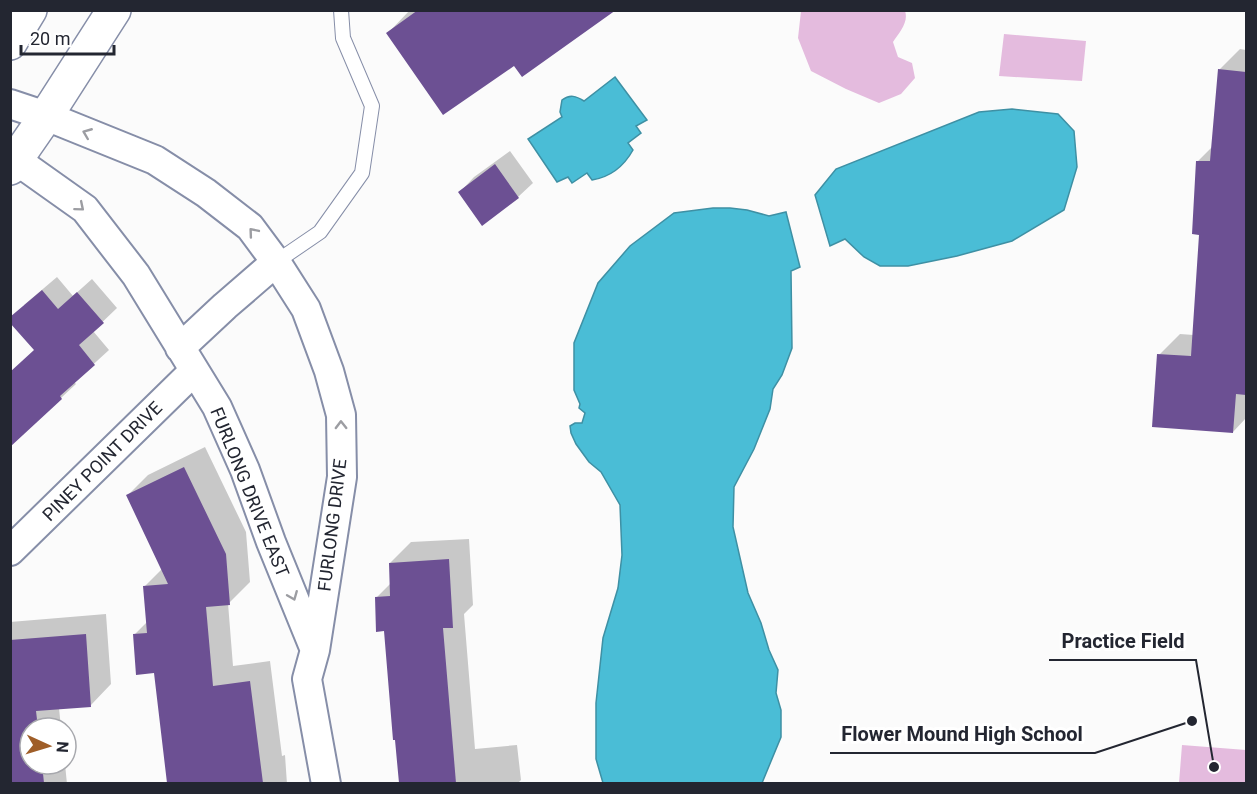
<svg xmlns="http://www.w3.org/2000/svg" width="1257" height="794" font-family="Roboto,sans-serif">
<style>
.green{fill:#e4bbde}
.water{fill:#4abdd6;stroke:#3e90a4;stroke-width:1.5}
.shadow{fill:#0003}
.building{fill:#6c5093}
.lines{fill:none;stroke-linecap:round;stroke-linejoin:round}
.lane-casing{stroke:#868ea8;stroke-width:16}
.street-casing{stroke:#868ea8;stroke-width:32}
.secondary-casing{stroke:#868ea8;stroke-width:36}
.lane{stroke:#fff;stroke-width:14}
.street{stroke:#fff;stroke-width:28}
.secondary{stroke:#fff;stroke-width:33}
.oneway{stroke:#9c9da2}
.labels{text-anchor:middle;dominant-baseline:central;stroke-width:6;stroke-linejoin:round;paint-order:stroke}
.street-label{font-size:18px;fill:#232631;stroke:#fff}
.leader{fill:none;stroke:#232631;stroke-width:2}
.callout-dot{fill:#232631;stroke:#fff;stroke-width:2}
.callout-label{font-size:20px;text-anchor:middle;font-weight:bold;fill:#232631;stroke:#fff;stroke-width:6;stroke-linejoin:round;paint-order:stroke}
</style>
<rect width="100%" height="100%" fill="#fbfbfb"/>
<path class="green" d="M801 11H905C909 22 899 33 893 42L898 57 912 63 915 78 901 94 879 103 846 89 811 71 798 38Z
M1004 34 1086 41 1082 81 999 76Z
M1182 745 1246 750V783H1179Z"/>
<path class="water" d="M615 77 647 120 636 126 641 133 628 143 633 150C624 166 611 177 592 180L587 173 572 183 568 177 557 182 528 139 562 117 560 112 562 100C570 94 576 96 584 101Z
M1012 109 1058 114 1074 131 1077 167 1064 210 1012 241 957 256 908 266H880L864 257 845 239 830 246 815 195 836 169 979 112Z
M713 208H730L747 210 769 216 786 212 800 267 791 271 792 348 782 375 773 389 770 409 754 449 734 487 733 527 748 593 761 623 769 650 778 670 776 693 781 710V737L762 783H603L596 759V703L603 638 618 588 622 555 620 505 601 472 589 462 576 444 571 433 570 426 575 423H582L585 413 579 408 580 404 574 390V343L598 283 630 246 674 213Z"/>
<path class="shadow" d="M410 10H613L514 64 388 33Z
M1240 49 1246 50V418L1233 432 1159 355 1180 334 1194 335 1201 233 1198 161 1213 146 1219 70Z
M510 151 533 183 518 197 460 192 474 177Z
M57 277 73 296 92 279 117 308 93 331 109 350 74 382 76 384 61 398 10 445 36 350 24 305Z
M205 447 246 532 250 582 229 603H228L233 666 270 661 282 756 285 755 287 784H168L155 672 134 635 148 621 145 586 163 568 128 495 148 475Z
M469 539 473 605 464 614 475 749 517 745 521 780 517 784H401L385 630 376 598 391 583 390 563 411 542Z
M106 614 111 684 91 705 59 708 61 728H30V764H65L67 784H10V622Z"/>
<path class="building" d="M418 10H616L522 77 514 66 443 115 386 33Z
M1218 69 1246 72V395L1236 394 1233 433 1152 427 1157 354 1191 356 1199 235 1192 234 1196 161H1210Z
M495 164 519 198 482 226 458 192Z
M42 290 58 309 77 292 104 323 79 345 95 365 60 396 62 399 10 447V372L34 350 10 323V317Z
M184 467 226 554 230 605 206 607 213 686 250 681 263 783H167L154 673 136 675 133 634 147 633 143 586 168 584 126 495Z
M449 559 453 628H443L456 783H399L395 740H393L384 631 376 632 375 597 390 596 389 563Z
M86 634 91 707 36 711 38 728H30V764H42L44 783H10V640Z"/>
<g class="lines">
<g class="lane-casing">
<path id="lane" d="M276 262 320 232 362 173 372 106 343 38 341 10"/>
</g>
<g class="street-casing">
<path id="street" d="M10 104 46 116 155 160 206 193 250 227 276 262 306 309 329 371 341 415 342 477 315 650 307 679 326 784
M10 150 16 160 85 209 136 275 217 407 245 470 271 542 315 650
M180 348 225 306 276 262
M10 551 194 371"/>
</g>
<g class="secondary-casing">
<path id="secondary" d="M10 43 30 10
M10 168 46 116 114 10"/>
</g>
<use href="#lane" class="lane"/>
<use href="#street" class="street"/>
<use href="#secondary" class="secondary"/>
</g>
<defs><path id="oneway-chevron" d="M-2-3.5L2.5 0L-2 3.5" fill="none" stroke-width="1.6" stroke-linecap="round" stroke-linejoin="round" transform="scale(1.5)"/></defs>
<g class="oneway">
<use href="#oneway-chevron" transform="translate(87 133) rotate(-158)"/>
<use href="#oneway-chevron" transform="translate(80 207) rotate(40)"/>
<use href="#oneway-chevron" transform="translate(253 232) rotate(-130)"/>
<use href="#oneway-chevron" transform="translate(341 425) rotate(-91)"/>
<use href="#oneway-chevron" transform="translate(293 596) rotate(68)"/>
</g>
<g class="labels">
<g class="street-label">
<text transform="translate(102 461) rotate(-45)">PINEY POINT DRIVE</text>
<text transform="translate(250 492) rotate(68)">FURLONG DRIVE EAST</text>
<text transform="translate(332 525) rotate(-83)">FURLONG DRIVE</text>
</g>
</g>
<path class="leader" d="M1214 767L1196 660H1049M1192 721L1095 753H830"/>
<g class="callout-dot">
<circle cx="1214" cy="767" r="6"/>
<circle cx="1192" cy="721" r="6"/>
</g>
<g class="callout-label">
<text x="1123" y="648">Practice Field</text>
<text x="962" y="741">Flower Mound High School</text>
</g>
<rect width="1257" height="794" fill="none" stroke="#232631" stroke-width="24"/>
<g transform="translate(48 746) rotate(94)"><circle r="28" fill="#ffffff" stroke="#a7a8ad" stroke-width="1.5"/>
<path d="M0-4.5L10 22L0 15L-10 22Z" fill="#9f5e28"/>
<text y="-9" font-size="16" font-weight="bold" text-anchor="middle" fill="#232631">N</text>
</g>
<path d="M21 45v9h93v-9" fill="none" stroke="#232631" stroke-width="3"/>
<text x="30" y="45" font-size="18" fill="#232631" stroke="#ffffff" stroke-width="4.5" paint-order="stroke">20 m</text>
</svg>
